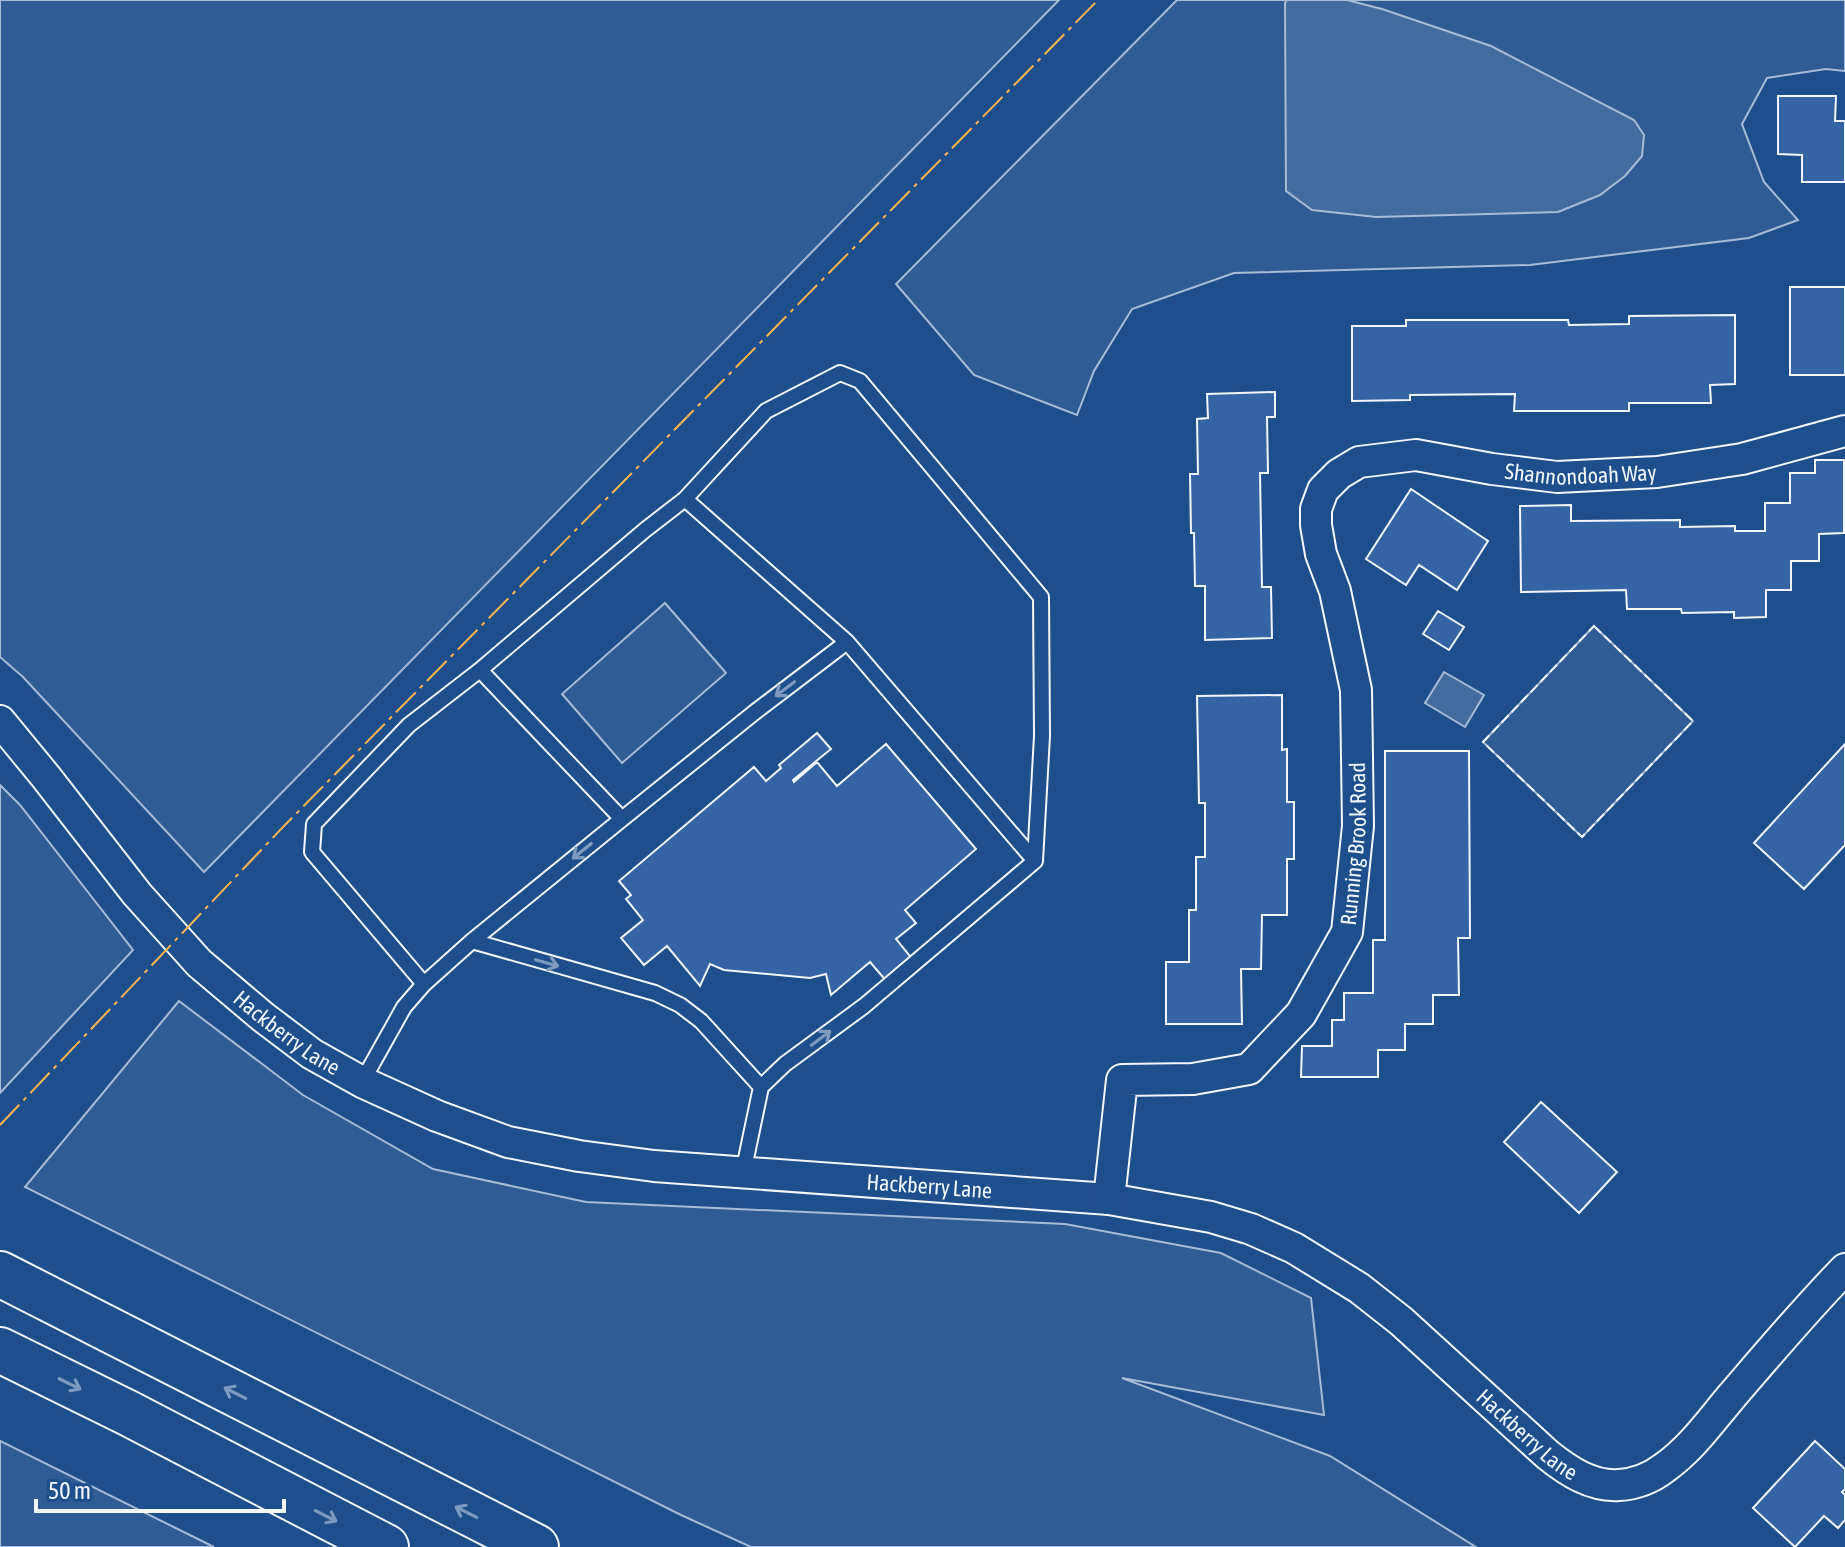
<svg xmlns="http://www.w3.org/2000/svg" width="1845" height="1547" font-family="'Asap Condensed',sans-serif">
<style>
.green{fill:#305b95;stroke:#a8bbd7;stroke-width:2}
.water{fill:#446ba0;stroke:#a8bbd7;stroke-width:2}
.building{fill:#3563a3;stroke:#f2f6ff;stroke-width:2}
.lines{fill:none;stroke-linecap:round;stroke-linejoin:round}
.service-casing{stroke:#f2f6ff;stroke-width:18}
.minor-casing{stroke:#f2f6ff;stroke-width:34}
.motorway-casing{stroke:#f2f6ff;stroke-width:48}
.service{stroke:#1f4e8c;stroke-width:14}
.minor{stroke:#1f4e8c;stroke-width:30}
.motorway{stroke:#1f4e8c;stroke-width:44}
.fence{stroke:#f2f6ff;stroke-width:2;stroke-dasharray:10 4;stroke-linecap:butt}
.power{stroke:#ffb74d;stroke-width:2;stroke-dasharray:28 6 4 6;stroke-linecap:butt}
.oneway{stroke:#7e9ac0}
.labels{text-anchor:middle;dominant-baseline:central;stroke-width:6;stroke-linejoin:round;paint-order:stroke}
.street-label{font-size:22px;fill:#f2f6ff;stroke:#1f4e8c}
</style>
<rect width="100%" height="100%" fill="#1f4e8c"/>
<path class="green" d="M0 0H1059L204 872 23 677 0 657Z
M1177 0H1845V71L1826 69 1767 78 1742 124 1764 182 1798 220 1749 238 1530 265 1234 273 1132 309 1094 371 1077 415 974 375 896 284Z
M665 603 726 673 622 763 562 694Z
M1594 626 1693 721 1582 837 1483 742Z
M0 785 20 805 133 950 0 1093Z
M179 1001 303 1095 433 1169 586 1202 1065 1224 1221 1253 1311 1298 1324 1415 1122 1378 1330 1456 1476 1547H751L681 1515 25 1187Z
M0 1441 214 1547H0Z"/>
<path class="water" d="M1287 0H1347L1382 9 1491 46 1634 120 1644 135 1642 156 1625 176 1600 195 1558 212 1376 217 1312 210 1286 191 1285 3Z
M1444 672 1484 695 1465 727 1425 703Z"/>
<path class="building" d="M1778 96H1836L1835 121H1845V182H1802V155L1778 154Z
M1790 287H1845V375H1790Z
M1735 315V384L1710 385 1711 403H1629V411H1514L1515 394 1410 395V400L1352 401V326H1406V320H1568L1569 325 1629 324V316Z
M1275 392V417H1267L1268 473H1260L1262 587H1271L1272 638 1205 640V586H1195L1194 533H1191L1190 474H1198L1197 419 1208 418 1207 394Z
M1815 460H1844V533L1819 534V561H1791V590H1766V617L1734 618V612L1682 613 1681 609H1627L1626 590 1521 592 1520 506 1571 505V521L1680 520V527L1735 526V531H1765V503H1790V473H1815Z
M1411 489 1488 541 1457 590 1419 565 1406 585 1366 559Z
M1438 611 1464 627 1449 650 1423 634Z
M1282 695V750L1287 749V802H1294V859H1287V915H1262L1261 969H1241L1242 1024H1166V962H1189V910H1196V857H1205V803H1199L1197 696Z
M817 733 831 749 793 780 794 782 817 762 837 786 886 744 976 849 905 910 916 923 896 939 914 961 888 983 870 962 831 995 826 974 810 978 724 970 710 964 700 986 667 946 644 965 621 938 643 920 626 899 631 895 619 881 754 767 766 781 781 768 779 765Z
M1845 744V845L1804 889 1754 843Z
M1385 751H1469L1470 938H1458L1459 995H1433V1024H1405V1050H1378V1077H1301L1302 1046H1332V1020H1344V993H1373V940H1385Z
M1541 1102 1617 1172 1579 1213 1504 1142Z
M1815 1441 1845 1469V1489L1842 1492 1845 1495V1520L1838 1528 1824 1516 1795 1547 1753 1508Z"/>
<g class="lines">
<g class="service-casing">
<path id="service" d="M840 373 860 381 1041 597 1042 736 1035 861 847 642 685 499 766 411Z
M480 670 645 530 685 499
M472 941 655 993 680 1005 701 1021 761 1087
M424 984 312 852 314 824 409 725 480 670 622 819
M362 1082 404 1007 424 984 472 941 622 819 755 712 847 642
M743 1173 761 1087 785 1064 864 1006 1035 861"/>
</g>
<g class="minor-casing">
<g id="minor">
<path id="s1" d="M0 721 46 777 137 894 199 963 263 1017 312 1054 362 1082 437 1116 508 1142 579 1156 654 1166 1109 1199 1211 1217 1251 1229 1294 1248 1359 1288 1401 1321 1548 1455C1568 1471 1592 1487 1619 1485 1636 1484 1651 1478 1664 1468 1691 1449 1710 1422 1731 1397 1768 1354 1805 1310 1845 1269"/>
<path id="s2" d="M1109 1199 1122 1080 1193 1079 1249 1069 1301 1014 1347 932 1358 826 1356 690 1335 591 1321 554 1316 525V509L1323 490 1339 474 1359 462 1416 455 1492 469 1557 477 1657 472 1742 459 1845 431"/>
</g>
</g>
<g class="motorway-casing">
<path id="motorway" d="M0 1274 536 1547
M0 1350 128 1413 386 1547"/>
</g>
<use href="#service" class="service"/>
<use href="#minor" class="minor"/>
<use href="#motorway" class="motorway"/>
<path class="fence" d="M1594 626 1693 721 1582 837 1483 742Z"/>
<path class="power" d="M0 1125 283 827 1098 0"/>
</g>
<defs><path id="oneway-shaft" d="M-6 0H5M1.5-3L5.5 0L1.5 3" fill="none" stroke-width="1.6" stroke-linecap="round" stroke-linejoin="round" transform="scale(2)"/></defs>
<g class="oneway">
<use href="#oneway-shaft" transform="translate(785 689) rotate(143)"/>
<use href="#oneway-shaft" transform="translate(582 851) rotate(141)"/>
<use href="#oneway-shaft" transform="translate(547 963) rotate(16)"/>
<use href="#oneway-shaft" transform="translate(821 1038) rotate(-37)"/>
<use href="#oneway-shaft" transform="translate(70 1384) rotate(26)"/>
<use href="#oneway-shaft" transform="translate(235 1393) rotate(-153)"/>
<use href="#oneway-shaft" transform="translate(466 1512) rotate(-153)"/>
<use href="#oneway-shaft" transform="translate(326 1516) rotate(27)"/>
</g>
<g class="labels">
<g class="street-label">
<text stroke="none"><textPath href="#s2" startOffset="1136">Shannondoah Way</textPath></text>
<text stroke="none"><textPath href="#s2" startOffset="506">Running Brook Road</textPath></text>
<text stroke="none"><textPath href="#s1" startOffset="426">Hackberry Lane</textPath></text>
<text stroke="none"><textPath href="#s1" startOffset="1098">Hackberry Lane</textPath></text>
<text stroke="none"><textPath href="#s1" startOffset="1770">Hackberry Lane</textPath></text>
</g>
</g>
<path d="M36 1499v12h248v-12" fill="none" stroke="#f2f6ff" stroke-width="4"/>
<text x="48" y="1499" font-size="24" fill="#f2f6ff" stroke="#1f4e8c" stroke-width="6" paint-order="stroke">50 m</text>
</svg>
